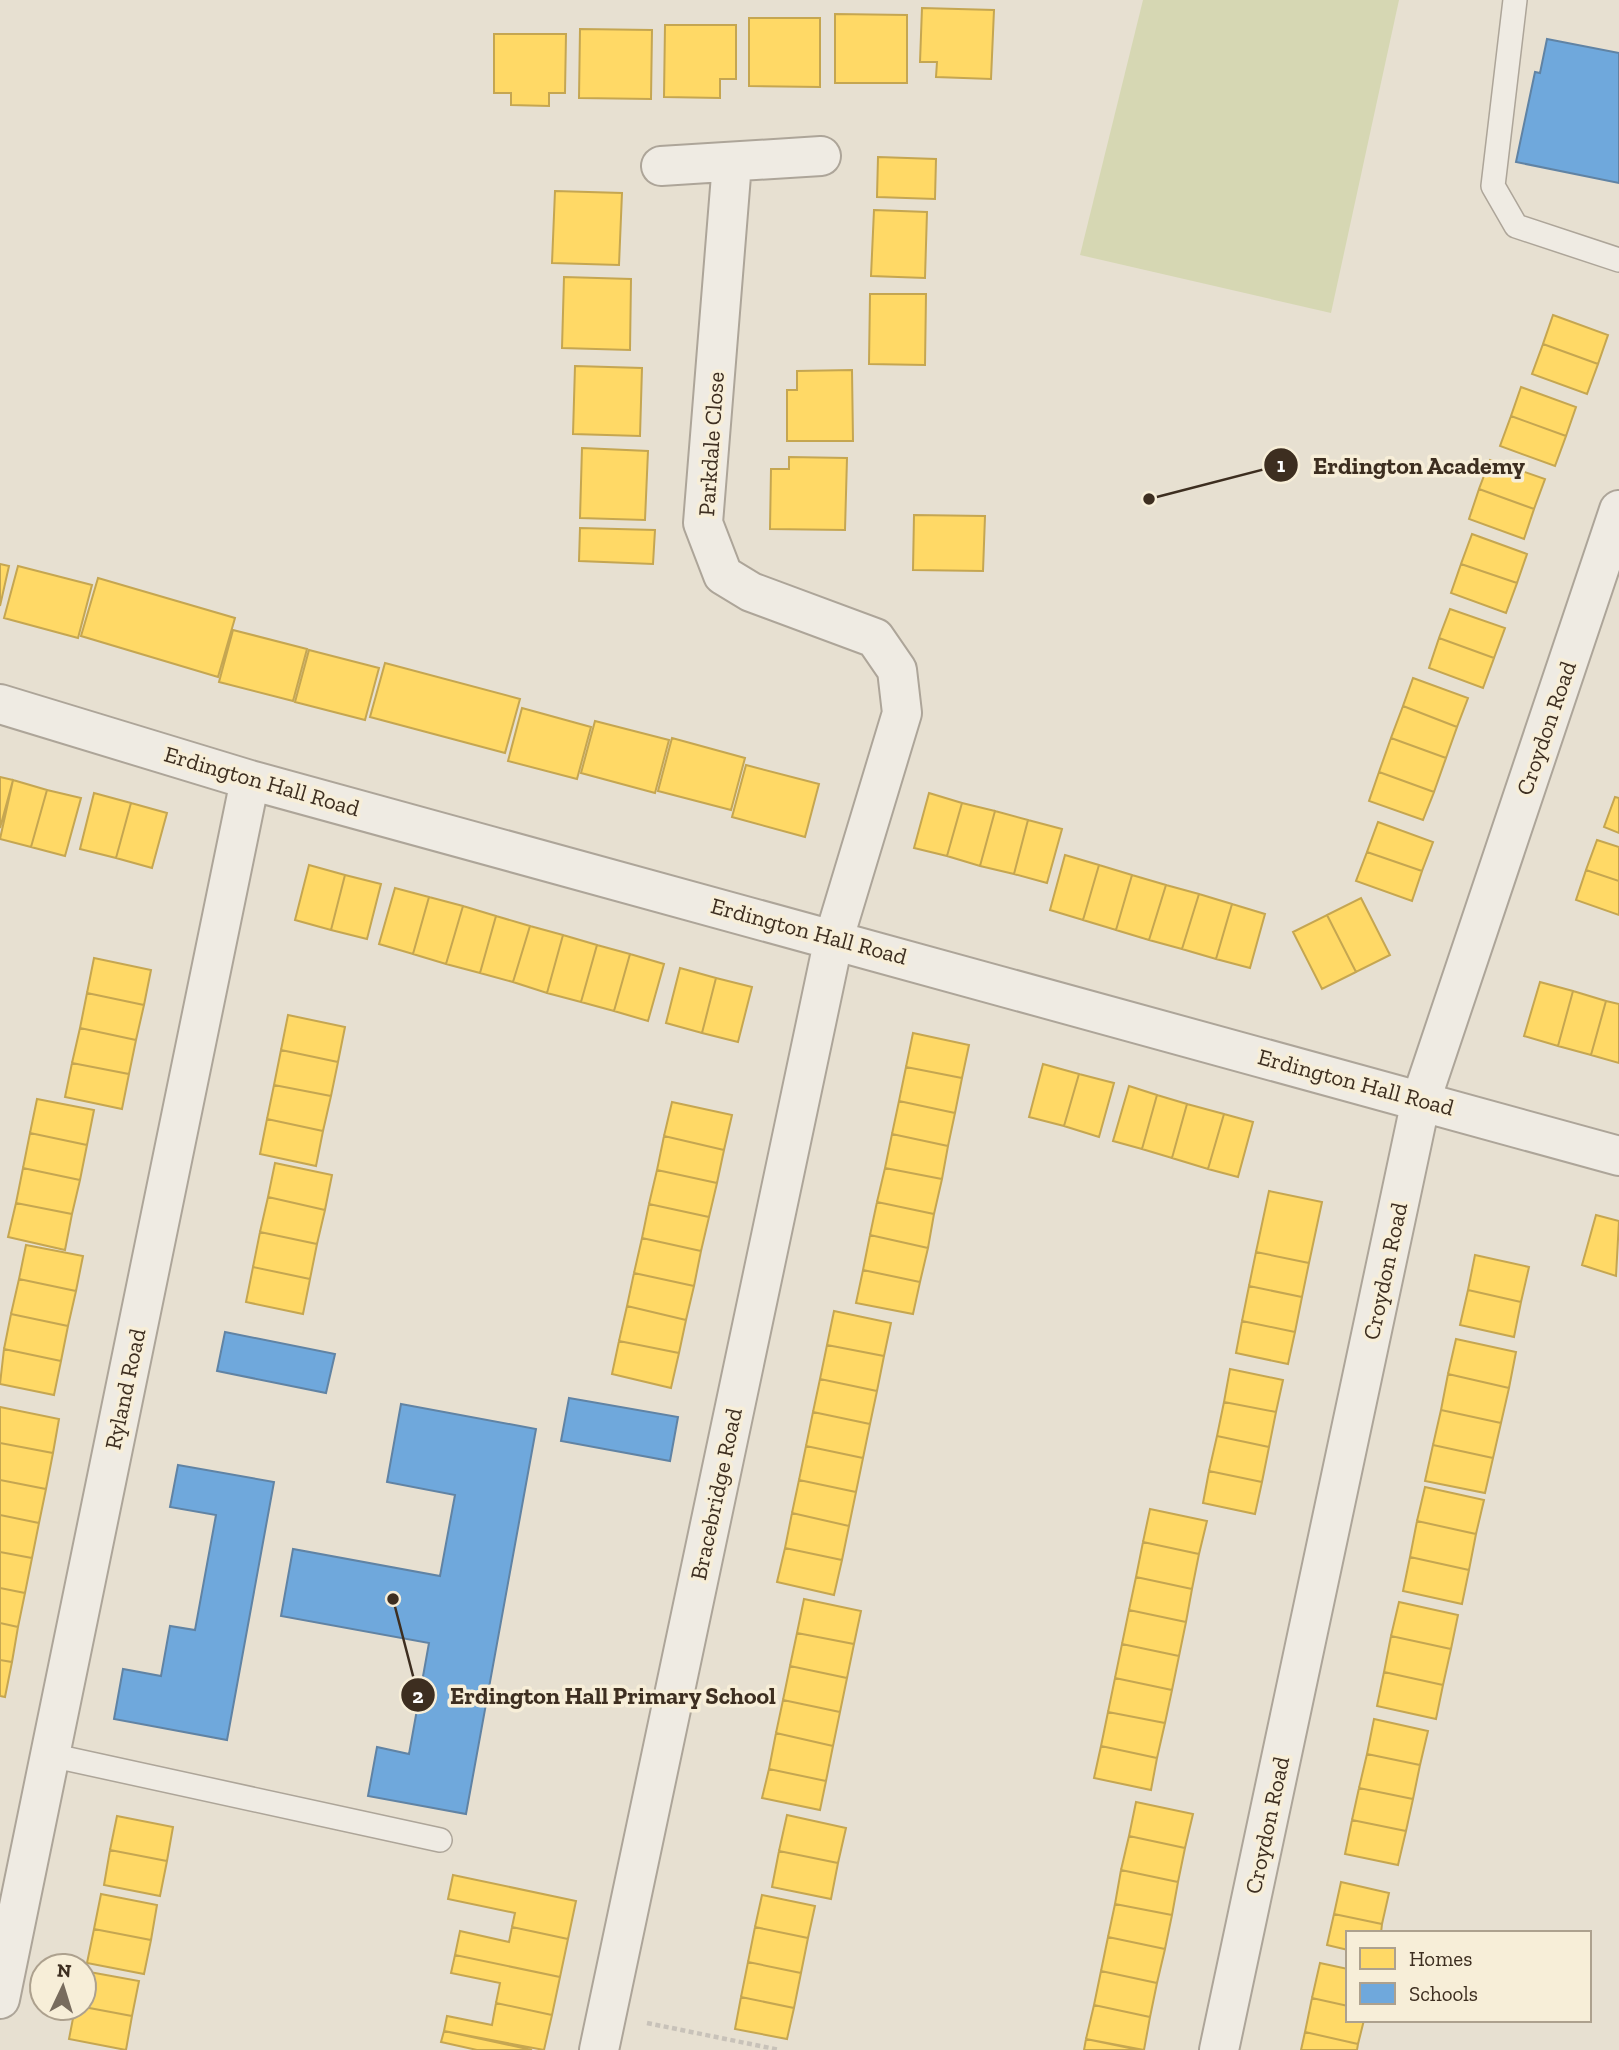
<svg xmlns="http://www.w3.org/2000/svg" width="1619" height="2050" font-family="'Zilla Slab',serif">
<style>
.green{fill:#d6d7b3}
.homes{fill:#ffd966;stroke:#c5a651;stroke-width:2}
.schools{fill:#6fa8dc;stroke:#6083a4;stroke-width:2}
.lines{fill:none;stroke-linecap:round;stroke-linejoin:round}
.lane-casing{stroke:#ada599;stroke-width:26}
.street-casing{stroke:#ada599;stroke-width:42}
.path{stroke:#c8c2b9;stroke-width:4.5;stroke-dasharray:5 3.5;stroke-linecap:butt}
.lane{stroke:#efebe3;stroke-width:23}
.street{stroke:#efebe3;stroke-width:38}
.labels{text-anchor:middle;dominant-baseline:central;stroke-width:7;stroke-linejoin:round;paint-order:stroke}
.street-label{font-size:23px;fill:#3d2e20;stroke:#f7eed8}
.leader{fill:none;stroke:#3d2e20;stroke-width:2.5}
.callout-dot{fill:#3d2e20;stroke:#f7eed8;stroke-width:2.5}
.mark-label{font-size:21px;text-anchor:middle;font-weight:bold;fill:#fff}
.callout-label{font-size:24px;text-anchor:middle;font-weight:bold;fill:#3d2e20;stroke:#f7eed8;stroke-width:7;stroke-linejoin:round;paint-order:stroke}
</style>
<rect width="100%" height="100%" fill="#e7e0d1"/>
<path class="green" d="M1143 0H1399L1331 313 1080 255Z"/>
<path class="homes" d="M922 8 994 10 991 79 936 77 937 62H920Z
M835 14 907 15V83H835Z
M749 18H820V87L749 86Z
M665 25H736V79H720V98L664 97Z
M580 29 652 30 651 99 579 98Z
M494 34H566L565 93H549V106L511 105V93H494Z
M878 157 936 159 935 199 877 197Z
M555 191 622 193 619 265 552 263Z
M874 210 927 212 925 278 871 276Z
M564 277 631 279 630 350 562 348Z
M870 294H926L925 365 869 364Z
M1553 315 1608 335 1598 364 1543 344Z
M1543 344 1598 364 1587 394 1532 374Z
M575 366 642 368 640 436 573 434Z
M852 370 853 441H787V390H797V371Z
M1521 387 1576 407 1566 436 1511 416Z
M1511 416 1566 436 1555 466 1500 446Z
M582 448 648 451 645 520 580 518Z
M789 457 847 458 845 530 770 529 771 469H789Z
M1490 460 1545 479 1534 509 1479 489Z
M1479 489 1534 509 1524 539 1469 519Z
M914 515 985 516 983 571 913 570Z
M580 528 655 530 653 564 579 561Z
M1472 534 1527 554 1517 583 1461 564Z
M0 564 9 566 0 606Z
M1461 564 1517 583 1506 613 1451 593Z
M18 566 92 585 78 638 4 618Z
M98 578 235 618 218 677 81 636Z
M1450 609 1505 628 1494 658 1439 638Z
M233 630 307 649 293 701 219 682Z
M1439 638 1494 658 1483 688 1429 668Z
M309 650 379 668 365 720 295 702Z
M385 663 520 699 505 753 370 717Z
M1413 678 1468 698 1457 727 1403 706Z
M1403 706 1457 727 1446 758 1391 738Z
M522 708 591 727 577 779 508 761Z
M595 721 669 740 655 793 581 773Z
M672 738 745 758 731 810 658 791Z
M1391 738 1446 758 1434 792 1379 772Z
M746 765 819 784 805 837 732 817Z
M1379 772 1434 792 1423 820 1369 801Z
M0 777 13 780 0 828Z
M13 780 47 790 31 847 0 839Z
M47 790 81 798 65 856 31 847Z
M94 793 131 803 116 858 80 849Z
M929 793 962 803 947 856 914 848Z
M1615 797 1619 798V833L1604 827Z
M131 803 167 813 152 868 116 858Z
M962 803 995 811 980 866 947 856Z
M995 811 1028 820 1014 874 980 866Z
M1028 820 1062 829 1047 883 1014 874Z
M1378 822 1433 842 1422 871 1367 852Z
M1597 840 1619 847V881L1586 870Z
M1367 852 1422 871 1412 901 1356 881Z
M1065 855 1099 865 1083 920 1050 910Z
M309 865 345 875 331 930 295 920Z
M1099 865 1132 875 1116 930 1083 920Z
M1586 870 1619 881V915L1576 900Z
M345 875 381 884 367 939 331 930Z
M1132 875 1166 885 1149 940 1116 930Z
M1166 885 1199 894 1182 949 1149 940Z
M395 888 429 897 413 954 379 944Z
M1199 894 1232 904 1216 959 1182 949Z
M429 897 463 906 446 964 413 954Z
M1361 898 1390 955 1356 972 1327 915Z
M1232 904 1265 914 1250 968 1216 959Z
M463 906 496 916 480 973 446 964Z
M1327 915 1356 972 1322 989 1293 932Z
M496 916 530 926 513 982 480 973Z
M530 926 563 935 547 993 513 982Z
M563 935 597 945 581 1002 547 993Z
M597 945 630 954 614 1011 581 1002Z
M630 954 664 964 648 1021 614 1011Z
M94 958 151 970 144 1005 87 993Z
M680 968 716 978 702 1033 666 1023Z
M716 978 752 987 738 1042 702 1033Z
M1540 982 1573 991 1558 1046 1524 1036Z
M1573 991 1606 1001 1591 1055 1558 1046Z
M87 993 144 1005 136 1040 80 1028Z
M1606 1001 1619 1004V1063L1591 1055Z
M288 1015 345 1027 338 1062 281 1050Z
M80 1028 136 1040 129 1074 72 1063Z
M913 1033 969 1045 962 1078 906 1067Z
M281 1050 338 1062 331 1096 274 1085Z
M72 1063 129 1074 122 1109 65 1097Z
M1043 1064 1079 1074 1064 1126 1029 1117Z
M906 1067 962 1078 955 1113 899 1101Z
M1079 1074 1114 1083 1099 1137 1064 1126Z
M274 1085 331 1096 323 1131 267 1119Z
M1129 1086 1157 1095 1142 1149 1113 1141Z
M1157 1095 1187 1104 1172 1158 1142 1149Z
M37 1099 94 1110 87 1145 30 1133Z
M899 1101 955 1113 948 1146 892 1134Z
M672 1102 732 1115 724 1150 664 1136Z
M1187 1104 1224 1114 1208 1169 1172 1158Z
M1224 1114 1253 1122 1238 1177 1208 1169Z
M267 1119 323 1131 316 1166 260 1154Z
M30 1133 87 1145 80 1180 23 1168Z
M892 1134 948 1146 942 1179 885 1168Z
M664 1136 724 1150 717 1183 657 1170Z
M275 1163 332 1175 325 1210 268 1197Z
M23 1168 80 1180 72 1214 16 1203Z
M885 1168 942 1179 934 1214 877 1202Z
M657 1170 717 1183 709 1217 649 1204Z
M1269 1191 1322 1202 1309 1263 1256 1252Z
M268 1197 325 1210 317 1244 260 1232Z
M877 1202 934 1214 928 1248 870 1235Z
M16 1203 72 1214 65 1250 8 1237Z
M649 1204 709 1217 701 1251 642 1238Z
M1596 1215 1619 1221 1616 1276 1582 1265Z
M260 1232 317 1244 310 1279 253 1267Z
M870 1235 928 1248 920 1282 863 1270Z
M642 1238 701 1251 694 1286 634 1273Z
M26 1245 83 1256 76 1291 19 1279Z
M1256 1252 1309 1263 1302 1297 1249 1286Z
M1475 1255 1529 1267 1521 1302 1468 1290Z
M253 1267 310 1279 303 1314 246 1302Z
M863 1270 920 1282 913 1314 856 1303Z
M634 1273 694 1286 686 1320 627 1306Z
M19 1279 76 1291 68 1326 11 1314Z
M1249 1286 1302 1297 1295 1332 1242 1321Z
M1468 1290 1521 1302 1514 1337 1460 1325Z
M627 1306 686 1320 679 1353 619 1341Z
M834 1311 891 1323 884 1356 827 1345Z
M11 1314 68 1326 61 1361 4 1349Z
M1242 1321 1295 1332 1288 1364 1236 1353Z
M1456 1339 1516 1352 1509 1388 1448 1374Z
M619 1341 679 1353 671 1388 612 1374Z
M827 1345 884 1356 877 1391 820 1379Z
M4 1349 61 1361 54 1395 0 1384Z
M1230 1369 1283 1380 1276 1412 1224 1402Z
M1448 1374 1509 1388 1501 1423 1441 1410Z
M820 1379 877 1391 870 1424 813 1412Z
M1224 1402 1276 1412 1269 1447 1217 1436Z
M0 1407 59 1419 53 1453 0 1443Z
M1441 1410 1501 1423 1493 1458 1433 1445Z
M813 1412 870 1424 863 1458 806 1446Z
M1217 1436 1269 1447 1262 1482 1209 1471Z
M0 1443 53 1453 46 1489 0 1480Z
M1433 1445 1493 1458 1485 1493 1425 1481Z
M806 1446 863 1458 856 1492 799 1480Z
M1209 1471 1262 1482 1255 1514 1203 1503Z
M0 1480 46 1489 39 1523 0 1515Z
M799 1480 856 1492 849 1526 792 1513Z
M1425 1487 1484 1500 1476 1534 1417 1521Z
M1150 1509 1207 1521 1199 1554 1143 1542Z
M792 1513 849 1526 842 1560 785 1548Z
M0 1515 39 1523 32 1558 0 1552Z
M1417 1521 1476 1534 1469 1570 1410 1557Z
M1143 1542 1199 1554 1192 1589 1136 1577Z
M785 1548 842 1560 834 1595 777 1582Z
M0 1552 32 1558 25 1593 0 1588Z
M1410 1557 1469 1570 1462 1604 1403 1591Z
M1136 1577 1192 1589 1186 1622 1129 1610Z
M0 1588 25 1593 18 1627 0 1623Z
M804 1599 861 1611 854 1644 797 1633Z
M1399 1602 1458 1615 1451 1649 1391 1636Z
M1129 1610 1186 1622 1179 1656 1122 1644Z
M0 1623 18 1627 12 1662 0 1660Z
M797 1633 854 1644 847 1678 790 1666Z
M1391 1636 1451 1649 1443 1685 1384 1672Z
M1122 1644 1179 1656 1172 1690 1115 1678Z
M0 1660 12 1662 5 1697 0 1696Z
M790 1666 847 1678 840 1712 783 1700Z
M1384 1672 1443 1685 1436 1719 1377 1706Z
M1115 1678 1172 1690 1165 1723 1108 1712Z
M783 1700 840 1712 833 1746 776 1733Z
M1108 1712 1165 1723 1157 1758 1101 1746Z
M1374 1719 1428 1731 1420 1765 1367 1754Z
M776 1733 833 1746 826 1781 769 1769Z
M1101 1746 1157 1758 1151 1790 1094 1778Z
M1367 1754 1420 1765 1413 1799 1359 1788Z
M769 1769 826 1781 820 1810 762 1798Z
M1359 1788 1413 1799 1406 1831 1352 1820Z
M1136 1802 1193 1814 1185 1848 1129 1836Z
M787 1815 846 1828 838 1863 779 1851Z
M117 1816 173 1827 167 1861 110 1850Z
M1352 1820 1406 1831 1398 1865 1345 1854Z
M1129 1836 1185 1848 1178 1882 1121 1870Z
M110 1850 167 1861 160 1896 104 1885Z
M779 1851 838 1863 831 1899 772 1887Z
M1121 1870 1178 1882 1172 1915 1115 1904Z
M453 1875 576 1901 568 1939 512 1927 515 1913 448 1899Z
M1341 1882 1389 1893 1382 1924 1334 1914Z
M101 1894 157 1905 151 1940 94 1929Z
M762 1895 815 1906 808 1938 755 1927Z
M1115 1904 1172 1915 1165 1949 1108 1937Z
M1334 1914 1382 1924 1381 1933H1348V1950L1327 1945Z
M512 1927 568 1939 560 1977 455 1955 460 1931 509 1942Z
M755 1927 808 1938 801 1973 748 1962Z
M94 1929 151 1940 144 1974 87 1963Z
M1108 1937 1165 1949 1157 1983 1101 1971Z
M455 1955 560 1977 552 2015 496 2003 500 1983 451 1973Z
M748 1962 801 1973 794 2008 741 1997Z
M1320 1963 1348 1969V2006L1312 1998Z
M84 1971 139 1981 132 2016 84 2007Z
M1101 1971 1157 1983 1150 2017 1094 2005Z
M741 1997 794 2008 787 2039 735 2029Z
M1312 1998 1348 2006V2020H1364L1358 2044 1305 2032Z
M496 2003 552 2015 544 2050 444 2031 447 2016 492 2025Z
M1094 2005 1150 2017 1144 2050 1086 2039Z
M84 2007 132 2016 126 2050 69 2039 75 2008Z
M444 2031 532 2050H477L441 2042Z
M1305 2032 1358 2044 1357 2050H1301Z
M1086 2039 1139 2050H1084Z"/>
<path class="schools" d="M1547 39 1619 53V183L1516 162 1535 72 1540 73Z
M225 1332 335 1354 326 1393 217 1371Z
M569 1398 678 1417 670 1461 561 1441Z
M401 1404 536 1429 466 1814 368 1796 377 1747 409 1754 429 1643 281 1616 293 1549 440 1576 455 1495 387 1482Z
M178 1465 274 1482 227 1740 114 1719 123 1669 161 1676 170 1626 195 1630 216 1515 170 1507Z"/>
<g class="lines">
<g class="lane-casing">
<path id="lane" d="M1515 0 1493 186 1516 226 1619 260
M50 1755 440 1840"/>
</g>
<g class="street-casing">
<path id="street" d="M661 166 821 156
M0 704 250 780 1619 1156
M0 1999 250 780
M599 2050 834 938 902 713 897 670 875 638 751 592 723 575 703 523 732 163
M1219 2050 1421 1100 1619 510"/>
</g>
<path class="path" d="M647 2023 780 2050"/>
<use href="#lane" class="lane"/>
<use href="#street" class="street"/>
</g>
<g class="labels">
<g class="street-label">
<text transform="translate(711 444) rotate(-86)">Parkdale Close</text>
<text transform="translate(1546 728) rotate(-71)">Croydon Road</text>
<text transform="translate(262 781) rotate(16)">Erdington Hall Road</text>
<text transform="translate(809 931) rotate(15)">Erdington Hall Road</text>
<text transform="translate(1356 1082) rotate(15)">Erdington Hall Road</text>
<text transform="translate(1385 1271) rotate(-78)">Croydon Road</text>
<text transform="translate(125 1389) rotate(-78)">Ryland Road</text>
<text transform="translate(716 1494) rotate(-78)">Bracebridge Road</text>
<text transform="translate(1267 1825) rotate(-78)">Croydon Road</text>
</g>
</g>
<path class="leader" d="M1149 499L1281 465M393 1599L418 1695"/>
<g class="callout-dot">
<circle cx="1149" cy="499" r="7"/>
<circle cx="393" cy="1599" r="7"/>
<circle cx="1281" cy="465" r="18"/>
<circle cx="418" cy="1695" r="18"/>
</g>
<g class="mark-label">
<text x="1281" y="472">1</text>
<text x="418" y="1703">2</text>
</g>
<g class="callout-label">
<text x="1419" y="474">Erdington Academy</text>
<text x="613" y="1704">Erdington Hall Primary School</text>
</g>
<rect x="1346" y="1931" width="245" height="91" fill="#f7eed8" stroke="#ada18e" stroke-width="2"/>
<rect x="1360" y="1948" width="35" height="21" fill="#ffd966" stroke="#ada18e" stroke-width="2"/>
<text x="1409" y="1966" font-size="21" fill="#3d2e20">Homes</text>
<rect x="1360" y="1983" width="35" height="21" fill="#6fa8dc" stroke="#ada18e" stroke-width="2"/>
<text x="1409" y="2001" font-size="21" fill="#3d2e20">Schools</text>
<g transform="translate(63 1987) rotate(4)"><circle r="33" fill="#f7eed8" stroke="#ada18e" stroke-width="2"/>
<path d="M0-5L12 26L0 18L-12 26Z" fill="#786c5e"/>
<text y="-10" font-size="19" font-weight="bold" text-anchor="middle" fill="#3d2e20">N</text>
</g>
</svg>
